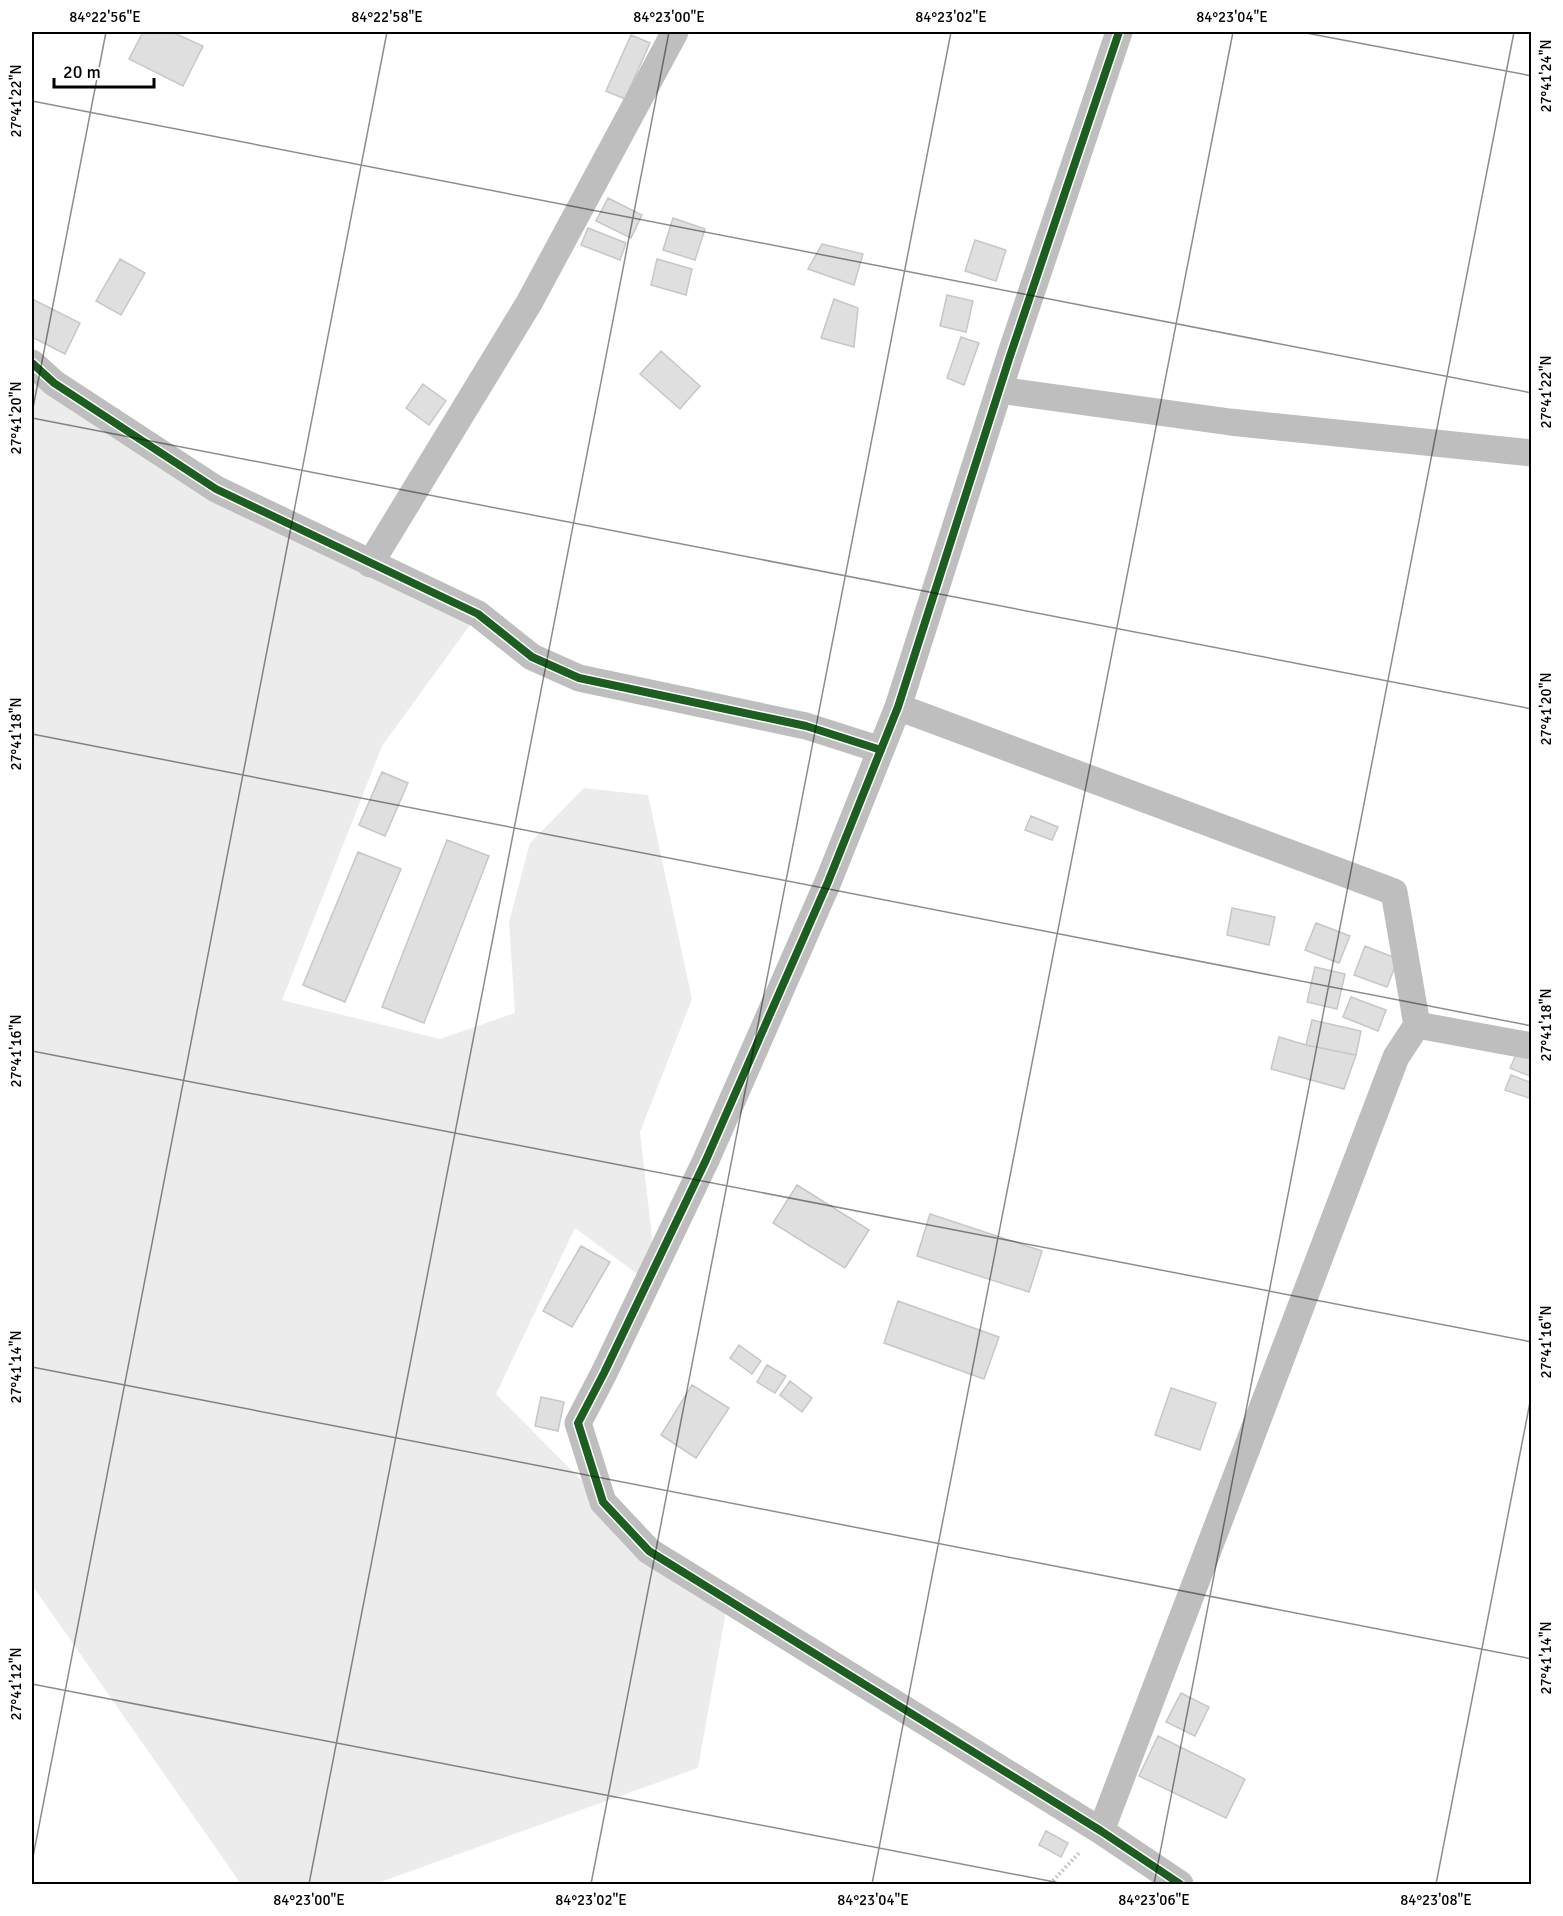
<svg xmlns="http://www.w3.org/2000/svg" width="1563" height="1916" font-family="Signika,sans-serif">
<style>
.green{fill:#ececec}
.building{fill:#dfdfdf;stroke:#c7c7c7;stroke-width:1.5}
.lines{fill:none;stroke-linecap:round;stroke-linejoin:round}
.path{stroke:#b9b9b9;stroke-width:4;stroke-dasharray:1.5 3;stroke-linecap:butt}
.street{stroke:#bebebe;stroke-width:27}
.cycleway-casing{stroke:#fff;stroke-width:11}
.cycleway{stroke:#1b5e20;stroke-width:8}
.ticks{fill:none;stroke:#000;stroke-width:1.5;stroke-opacity:0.45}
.neatline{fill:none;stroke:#000;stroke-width:2}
.ticks-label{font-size:15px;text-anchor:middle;fill:#000}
</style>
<rect width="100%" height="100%" fill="#fff"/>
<path class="green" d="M32 363 216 489 478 614 382 746 282 1000 440 1039 515 1013 509 922 530 843 584 788 648 795 692 999 640 1132 652 1237 648 1282 575 1228 496 1394 603 1502 728 1600 698 1768 375 1884H241L32 1585Z"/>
<path class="building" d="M143 32H172L203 46 183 86 129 59Z
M631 35 650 43 625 99 606 91Z
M608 198 642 215 631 238 596 221Z
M673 218 705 229 695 260 663 250Z
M588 228 626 243 620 260 581 245Z
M975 240 1006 250 996 281 965 271Z
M822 244 863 254 854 285 808 269Z
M120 259 145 273 121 315 96 301Z
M657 259 692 269 686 295 651 285Z
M947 295 973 301 966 332 940 326Z
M32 299 80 323 65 354 32 337Z
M834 299 858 308 854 347 821 338Z
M961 337 979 343 964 385 947 378Z
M661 351 700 386 680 409 640 374Z
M423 384 446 401 429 425 406 408Z
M382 772 408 783 385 836 359 825Z
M1031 816 1058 827 1052 840 1025 830Z
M447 840 489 856 424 1023 382 1007Z
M358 852 401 869 345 1002 303 985Z
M1232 908 1275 917 1269 945 1227 935Z
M1316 923 1350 936 1339 963 1305 950Z
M1365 946 1398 959 1387 987 1354 975Z
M1315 967 1345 974 1337 1009 1307 1002Z
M1351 997 1386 1010 1378 1031 1343 1017Z
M1312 1020 1361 1031 1356 1055 1306 1045Z
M1279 1037 1306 1045 1356 1055 1344 1089 1271 1069Z
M1517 1053 1532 1058V1077L1510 1068Z
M1511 1075 1532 1083V1099L1505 1090Z
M797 1185 869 1230 845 1268 773 1223Z
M930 1214 1042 1251 1029 1292 917 1256Z
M581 1246 610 1262 572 1327 543 1311Z
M898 1301 999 1337 984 1379 884 1343Z
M739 1345 761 1361 752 1374 730 1358Z
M767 1365 786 1376 775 1393 757 1382Z
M790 1381 812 1398 802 1412 780 1395Z
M692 1385 729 1408 696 1458 661 1435Z
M1171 1388 1216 1403 1200 1450 1155 1435Z
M541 1397 564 1402 558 1431 535 1426Z
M1181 1693 1209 1707 1195 1736 1166 1722Z
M1158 1736 1245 1779 1226 1818 1139 1776Z
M1046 1831 1068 1843 1061 1857 1039 1845Z"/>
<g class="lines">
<path class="path" d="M1050 1884 1079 1853"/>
<path class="street" d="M1119 32 1010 356 898 707 828 882 706 1160 604 1373 578 1423 603 1502 649 1551 1101 1831 1180 1884
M32 363 54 383 216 489 478 614 532 657 579 678 806 726 881 750
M999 390 1230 422 1532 453
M370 564 529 303 675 32
M898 707 1394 892 1417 1025 1532 1046
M1101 1831 1396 1057 1417 1025"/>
<g class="cycleway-casing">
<path id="cycleway" d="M1119 32 1010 356 898 707 828 882 706 1160 604 1373 578 1423 603 1502 649 1551 1101 1831 1180 1884
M32 363 54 383 216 489 478 614 532 657 579 678 806 726 881 750"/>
</g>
<use href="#cycleway" class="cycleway"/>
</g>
<path class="ticks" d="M1301 32 1532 76M32 101 1532 393M32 413 106 32M32 418 1532 709M32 734 1532 1026M32 1051 1532 1342M32 1367 1532 1659M32 1684 1065 1884M32 1862 387 32M309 1884 669 32M591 1884 951 32M872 1884 1233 32M1154 1884 1514 32M1436 1884 1532 1392"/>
<rect width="1563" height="1916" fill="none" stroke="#ffffff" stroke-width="66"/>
<path d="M54 78v9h100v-9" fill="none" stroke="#000000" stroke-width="3"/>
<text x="63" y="78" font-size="18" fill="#000000" stroke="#ffffff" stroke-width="4.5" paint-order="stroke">20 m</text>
<rect x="33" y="33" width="1497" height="1850" class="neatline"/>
<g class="ticks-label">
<text x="105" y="22">84°22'56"E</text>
<text x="387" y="22">84°22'58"E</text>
<text x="669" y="22">84°23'00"E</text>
<text x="951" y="22">84°23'02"E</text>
<text x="1232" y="22">84°23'04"E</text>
<text transform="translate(1546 76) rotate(-90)" y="5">27°41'24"N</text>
<text transform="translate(16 101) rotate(-90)" y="5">27°41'22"N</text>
<text transform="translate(1546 392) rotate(-90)" y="5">27°41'22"N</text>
<text transform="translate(16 418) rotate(-90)" y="5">27°41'20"N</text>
<text transform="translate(1546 709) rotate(-90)" y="5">27°41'20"N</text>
<text transform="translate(16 734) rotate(-90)" y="5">27°41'18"N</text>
<text transform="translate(1546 1025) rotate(-90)" y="5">27°41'18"N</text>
<text transform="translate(16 1051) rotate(-90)" y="5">27°41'16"N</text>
<text transform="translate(1546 1342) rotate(-90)" y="5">27°41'16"N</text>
<text transform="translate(16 1367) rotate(-90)" y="5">27°41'14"N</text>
<text transform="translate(1546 1658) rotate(-90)" y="5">27°41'14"N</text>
<text transform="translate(16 1684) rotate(-90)" y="5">27°41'12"N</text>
<text x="309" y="1905">84°23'00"E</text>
<text x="591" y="1905">84°23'02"E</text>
<text x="873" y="1905">84°23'04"E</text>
<text x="1154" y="1905">84°23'06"E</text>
<text x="1436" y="1905">84°23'08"E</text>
</g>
</svg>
